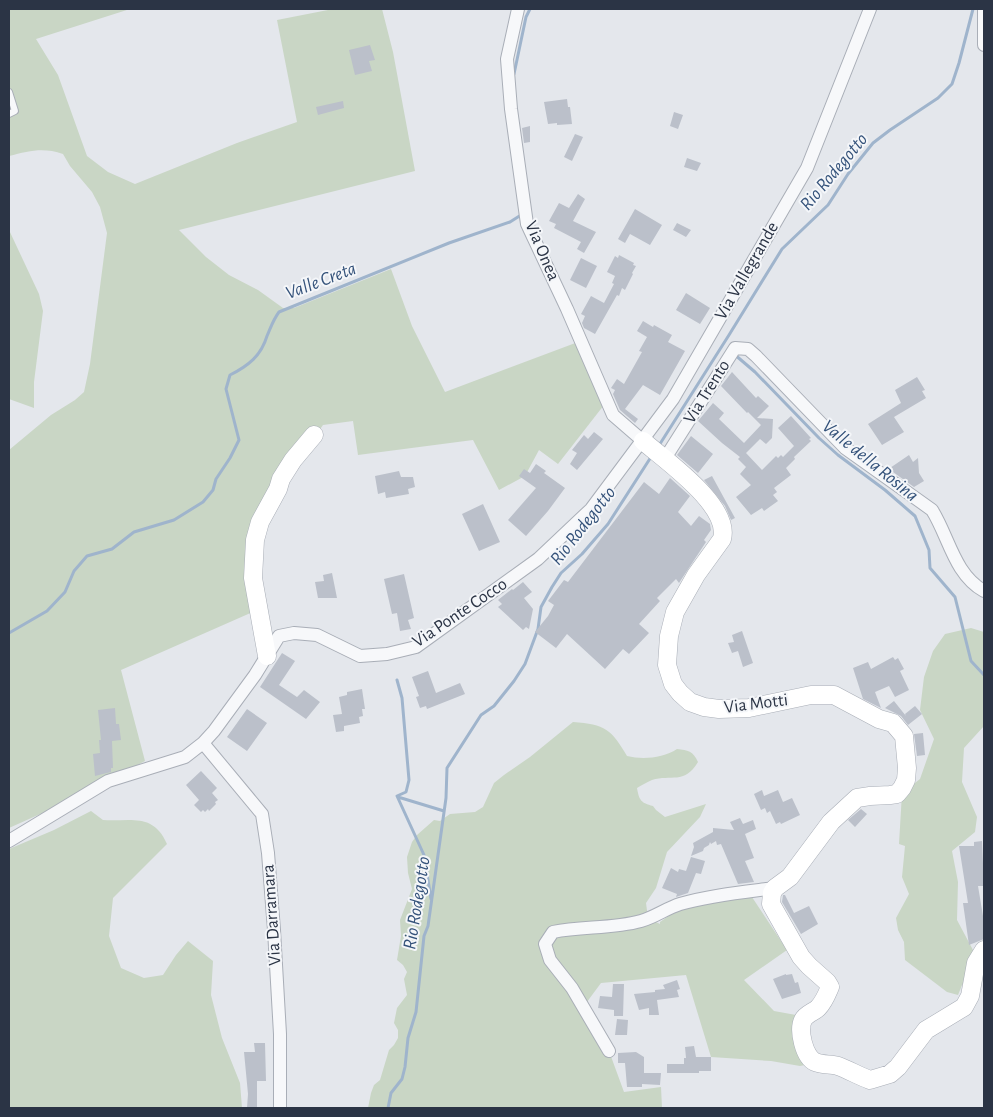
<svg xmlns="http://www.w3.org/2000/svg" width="993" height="1117" font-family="'Alegreya Sans',sans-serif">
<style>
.green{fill:#c9d6c5}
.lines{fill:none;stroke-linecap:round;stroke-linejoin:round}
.stream{stroke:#9fb4cc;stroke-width:3}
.building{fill:#bbc0ca}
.lane-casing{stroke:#a9aeb7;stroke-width:8}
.street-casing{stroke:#a9aeb7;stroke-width:14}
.secondary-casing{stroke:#a9aeb7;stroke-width:19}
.lane{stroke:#f7f8fa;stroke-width:6}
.street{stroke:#f7f8fa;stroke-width:12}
.secondary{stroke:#fff;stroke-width:18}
.labels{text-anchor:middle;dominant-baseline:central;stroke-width:4;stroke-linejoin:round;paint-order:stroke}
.street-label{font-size:18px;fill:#2b3445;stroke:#f4f6f9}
.water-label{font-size:19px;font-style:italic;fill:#34527a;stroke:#f4f6f9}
</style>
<rect width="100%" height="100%" fill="#e4e7ec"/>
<path class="green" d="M9 9H130L36 39 58 75 87 156 108 172 135 184 237 143 297 122 277 20 333 9H382L393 52 415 171 179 230 206 257 229 275 258 290 283 308H294L391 269 412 326 445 392 578 342 604 405 558 464 539 450 525 476 499 490 473 440 358 455 353 421 323 425 278 490 256 551 255 611 121 670 145 761 67 802 9 828V450L51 415 75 400 84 392 90 364 107 233 100 207 92 192 70 166 63 154C43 147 29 151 9 156Z
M9 230 39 294 43 311 34 382V408L9 399Z
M971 628 984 632V726L964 748 962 782 977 817 975 832 952 851 958 882 957 920 982 967 962 985 958 995 947 992 905 960 904 942 898 930 896 918 909 894 902 877 905 846 899 844 902 793 920 779 934 739 920 710 924 677 933 651 945 634Z
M573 722C605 724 612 730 627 756 643 760 663 758 677 749 688 750 693 751 698 762 684 785 671 774 652 780 647 782 642 785 637 788 639 800 641 803 653 806L656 810 665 817 706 804 700 817 667 852 656 888 646 903 648 918 660 924V922L694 898 748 891 787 950 744 980 774 1011 796 1015C789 1032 803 1049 810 1064L800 1066 771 1061 711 1057 686 975 601 983 581 1010 609 1051 624 1092 661 1087 662 1108H368L371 1093 374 1085 380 1080 389 1050 394 1045 398 1038V1030L394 1023 397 1008 407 995 404 979 407 972 403 965 397 960 401 936 400 920 412 889 408 873 407 857 412 842 417 835 434 820 440 821 450 814 475 812 483 807 494 783 504 775 530 757Z
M91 811 103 820C130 822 153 812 167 844L113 898 109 936 121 968 144 978 163 975 176 955 188 941 213 961 211 995 222 1038 240 1083 242 1108H9V849L54 830Z"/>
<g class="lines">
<path class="stream" d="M514 74 526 17 530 9
M734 354 755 372 819 438 838 455 885 490 915 516 929 550 930 568 955 597 971 661 984 675
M658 447 729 335 782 249 828 205 848 174 873 143 890 130 938 98 952 84 959 63 973 9
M9 633 47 611 65 592 74 571 87 556 112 549 134 532 174 520 203 502 213 490 216 479 230 458 239 440 226 389 230 375C248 366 261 356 267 336 271 327 273 320 279 312L449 243 510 222 521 215
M397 680 402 698 409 780 406 792 397 796
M397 796 424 855 431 899
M398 797 444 811
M388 1108 391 1093 402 1079 405 1067 408 1038 416 1012 424 936 428 926 446 798 447 768 481 715 494 706 514 681 525 664 538 629 541 607 552 587 561 573 582 554 608 524 651 457"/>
</g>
<path class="building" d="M370 45 375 60 369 61 372 71 355 75 349 50Z
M567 99 568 107H570L572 124 557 125V123L548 124 544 102Z
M343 101 344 108 318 115 316 107Z
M674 112 683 115 678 129 670 126Z
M530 126V142L524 143 522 128Z
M575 134 583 137 572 161 564 157Z
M687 158 701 163 697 171 684 167Z
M578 194 585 199 573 221 596 232 584 253 577 249 581 242 554 228 556 224 549 221 559 203 569 208Z
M635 209 662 225 650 245 630 234 625 243 618 239Z
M677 223 691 230 686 237 673 230Z
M619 255 634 263 633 265 636 266 632 273 633 274 625 290 622 288 619 296 617 295 595 334 584 328 582 323 585 316 581 314 591 296 604 303 614 284 612 283 615 276 607 272 615 256 618 258Z
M581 258 597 266 586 288 570 280Z
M686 293 710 308 700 324 676 310Z
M643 321 653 327 654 325 672 335 668 342 685 351 660 395 643 385 625 409 638 419 635 423 620 410 613 394 615 390 611 388 617 379 624 384 642 352 639 351 647 337 637 331Z
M732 372 756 398 758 396 769 406 757 418 773 419 772 438 766 444 760 439 746 453 762 470 776 456 778 458 781 455 783 457 794 446 778 428 791 416 811 438 809 439 811 441 794 457 795 459 786 468 791 475 774 488 777 492 773 495 778 501 764 511 762 508 751 515 736 497 751 485 740 474 746 467 738 459 740 457 722 443 698 421 713 403 724 413 719 419 744 443 761 425 748 412 747 413 721 386Z
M917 377 925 390 922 391 926 398 894 417 904 432 882 445 868 424 901 403 895 390Z
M594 432 603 439 577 470 570 464 577 453 572 450 584 435 588 439Z
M691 436 713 454 698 473 677 455Z
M909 455 913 462 918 458 919 473 924 481 914 487 893 472 890 468Z
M536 464 546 471 544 473 565 488 548 511 526 536 508 520 536 488 519 476 524 469 530 473Z
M399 471 401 477H413L415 487 408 489 409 494 386 498 385 492 378 494 375 476Z
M712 476 735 518 731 520 725 506 704 480Z
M670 478 690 496 678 512 691 526 699 516 710 524 711 530 704 540 706 542 679 583 676 579 657 598 660 601 639 624 649 633 629 654 623 649 605 669 567 634 556 648 535 632 548 616 554 605 548 601 564 580 568 582 644 482 659 494Z
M483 504 500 542 479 551 462 514Z
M332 573 337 598H318L315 582 324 581 323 575Z
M404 574 414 618 408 620 411 629 400 631 397 613 392 614 384 579Z
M523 582 532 592 524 598 533 609 529 629 526 627 523 630 498 607 502 604 498 600 512 589 513 590Z
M742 631 753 663 743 667 738 651 732 653 728 643 734 642 732 635Z
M282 653 295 661 279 685 297 697 304 690 320 702 306 719 260 687Z
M893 657 895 660 898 658 904 669 900 671 909 690 895 697 889 686 875 692 881 708 863 699 853 668 868 662 871 669Z
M428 671 436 693 460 683 465 694 427 709 426 706 420 708 416 697 419 696 412 677Z
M362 689 365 709H362L363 716 359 717 360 723 344 726V731L336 732 333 715 342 714 339 697 347 695V692Z
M894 701 906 716 905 714 915 706 922 714 908 725 901 716 885 708Z
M115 708 116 724H119L121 740 112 741 113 768H111V772L95 776 93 754 100 753 99 740H101L98 710Z
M247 709 267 723 247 751 227 737Z
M923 733 925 755 917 756 914 734Z
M201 771 217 788 212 793 218 800 215 802 216 804 209 811 208 809 205 812 203 810 201 812 194 805 199 800 186 785Z
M762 790 764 796 778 790 783 802 792 798 800 815 781 824 780 822 776 824 770 811 767 813 765 808 761 810 754 794Z
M861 809 867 814 855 827 848 820Z
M740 818 743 824 753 820 756 829 745 834 754 858 745 861 754 882 738 884 721 844 717 845 716 841 711 844 710 842 709 845 704 848 703 851 691 856 694 847 693 843 713 832V828L734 830 730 822Z
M982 841 984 886H978L984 922V939L969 945 963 903H968L959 846H974V842Z
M691 857 705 861 701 874 696 873 688 893 676 897 677 894 662 888 671 868 678 872 679 869 686 871Z
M783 895H785L794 913 809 906 818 924 801 934 782 902Z
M786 974V975L792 974 795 983 798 982 801 993 782 999 773 979Z
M677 980 680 989 677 990 679 997 657 1000 659 1015H649V1008L639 1010 634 994 655 992V990L665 989 663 985Z
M613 984H624L623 1016H614V1010L598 1008 600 996 612 997Z
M617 1019 628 1020 627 1035H615Z
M254 1043H265L266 1081H257V1108H247L248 1094 244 1052H255Z
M694 1046 696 1057H711V1071H699V1073H667V1064H684V1058H686L685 1047Z
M636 1052 644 1057V1073H661L660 1085 642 1084V1087H627L625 1063H618V1053Z"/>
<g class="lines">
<g class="lane-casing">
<path id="lane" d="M9 92 15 111 9 114"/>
</g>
<g class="street-casing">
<path id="street" d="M518 9 507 59 511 109 527 224 567 309 613 415 643 441
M984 9V45
M664 460 735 348 748 349 756 356 845 448 932 510C949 537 954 574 984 591
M203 743 262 814 268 853 274 930 280 1034V1108
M9 841 108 781 185 757 203 743 214 731 255 675 279 636 294 633 317 635 360 656 387 654 416 647 538 559 591 509 673 399 807 168 870 9
M609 1051 572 988 550 960 545 944 553 932C582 926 612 929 641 921 655 917 667 908 680 904 711 895 744 892 775 888"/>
</g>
<g class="secondary-casing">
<path id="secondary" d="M643 441C666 461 731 506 722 539L696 575 675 612 669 636 667 665 673 684 680 693 690 702 704 707 719 709 749 708 811 695H834L879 719 893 723 904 736 907 768 906 780 902 788 897 794 890 795 870 796 857 798 831 822 790 877 775 888 772 893 771 904 801 957 809 966 827 982 830 987C827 994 824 1002 818 1008 814 1012 806 1014 803 1020 798 1030 804 1057 815 1062 822 1065 831 1064 838 1066 849 1070 859 1076 870 1080L890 1074 898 1067 926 1030 964 1007 970 996 976 963 984 950
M267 656 253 578 255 540 260 522 278 489 281 479 293 460 314 435"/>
</g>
<use href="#lane" class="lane"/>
<use href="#street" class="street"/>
<use href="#secondary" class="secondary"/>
</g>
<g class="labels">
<g class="street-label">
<text transform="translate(542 251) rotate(67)">Via Onea</text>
<text transform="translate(747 271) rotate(-60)">Via Vallegrande</text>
<text transform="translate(707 392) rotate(-58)">Via Trento</text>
<text transform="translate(460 613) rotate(-34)">Via Ponte Cocco</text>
<text transform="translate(756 704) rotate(-7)">Via Motti</text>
<text transform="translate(272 915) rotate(-94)">Via Darramara</text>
</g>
<g class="water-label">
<text transform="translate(834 172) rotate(-50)">Rio Rodegotto</text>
<text transform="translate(321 281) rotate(-21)">Valle Creta</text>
<text transform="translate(870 461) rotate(39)">Valle della Rosina</text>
<text transform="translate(583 526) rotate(-52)">Rio Rodegotto</text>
<text transform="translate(417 903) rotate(-81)">Rio Rodegotto</text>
</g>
</g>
<rect width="993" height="1117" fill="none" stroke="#2b3445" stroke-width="20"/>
</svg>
